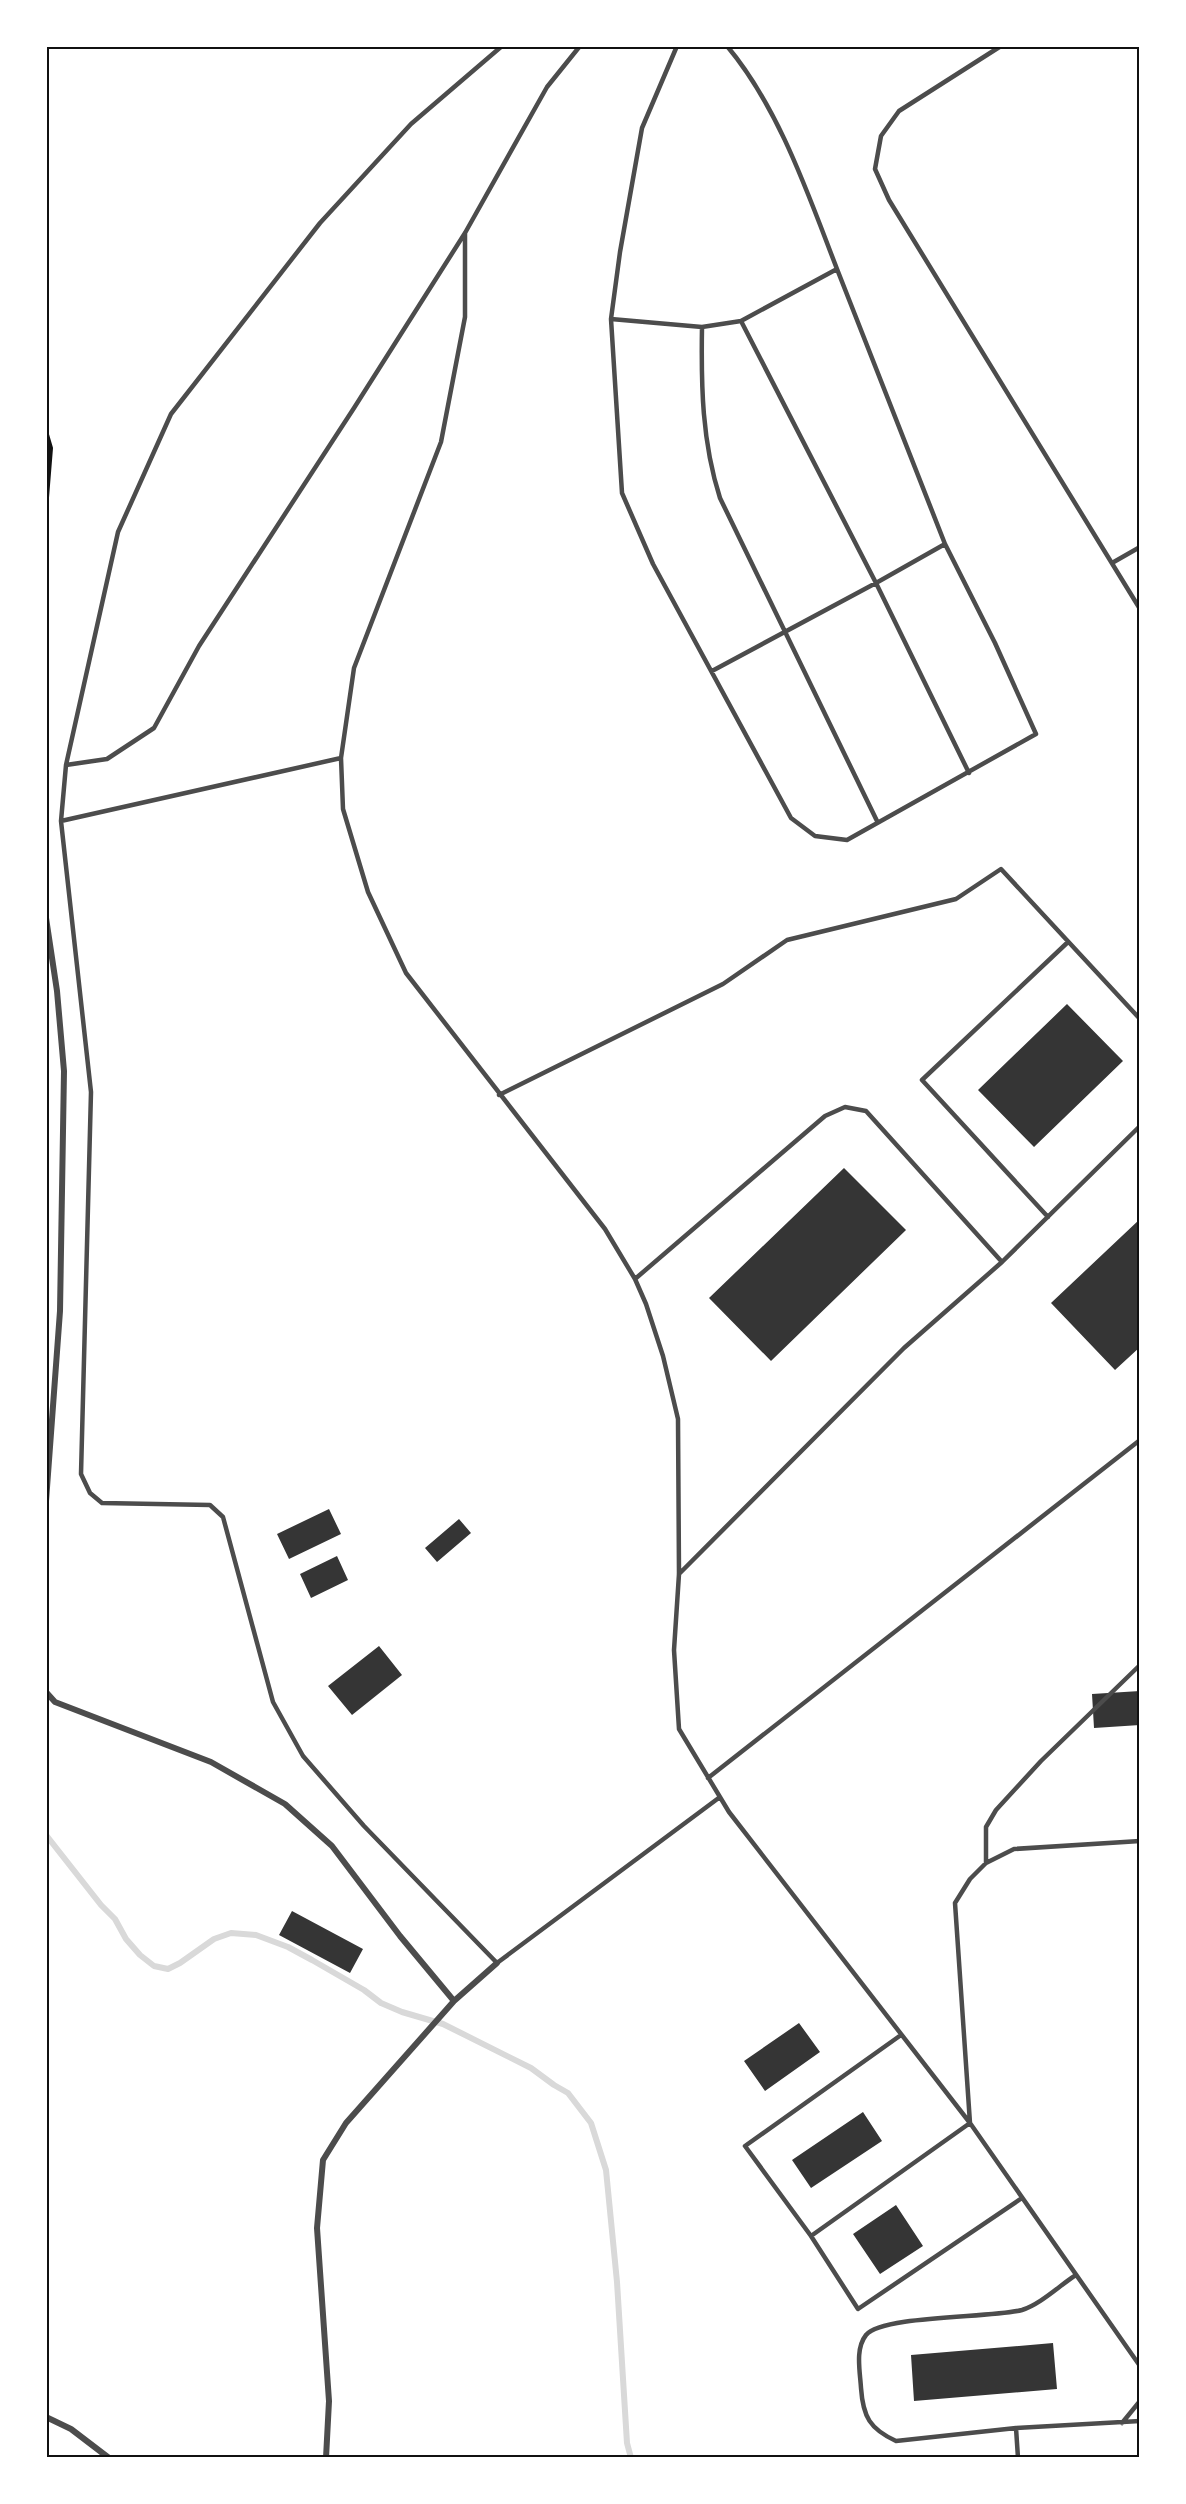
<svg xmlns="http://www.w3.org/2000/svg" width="1186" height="2504" font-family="'Archivo Narrow',sans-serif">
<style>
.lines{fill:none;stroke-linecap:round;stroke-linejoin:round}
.stream{stroke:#d9d9d9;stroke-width:6}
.building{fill:#353535}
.path{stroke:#111;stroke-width:4}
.service{stroke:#4c4c4c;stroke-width:4.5}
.minor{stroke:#4c4c4c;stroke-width:6}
.neatline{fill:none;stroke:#111;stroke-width:2}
</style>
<rect width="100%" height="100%" fill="#fff"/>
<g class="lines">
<path class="stream" d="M46 1835 101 1905 115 1919 126 1939 140 1955 154 1966 168 1969 180 1963 214 1939 231 1933 256 1935 288 1947 312 1960 364 1990 381 2003 402 2012 443 2024 531 2068 554 2085 568 2093 591 2123 606 2170 617 2282 627 2443 631 2458"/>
</g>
<path class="building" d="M1067 1004 1123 1061 1034 1147 978 1090Z
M844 1168 906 1230 771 1361 709 1298Z
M1140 1219V1347L1115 1370 1051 1303Z
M329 1509 341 1534 289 1559 277 1534Z
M459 1519 471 1533 437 1562 425 1548Z
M337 1556 348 1580 311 1598 300 1574Z
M379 1646 402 1675 352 1715 328 1686Z
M1140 1691V1725L1094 1728 1092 1694Z
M292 1911 363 1949 350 1973 279 1935Z
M799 2023 820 2052 765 2091 744 2061Z
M863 2112 882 2141 811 2188 792 2160Z
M896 2205 923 2246 880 2274 853 2234Z
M1053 2343 1057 2389 914 2401 911 2355Z"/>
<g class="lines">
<path class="path" d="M46 431 51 448 46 510"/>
<path class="service" d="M502 46 411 124 320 223 171 414 118 532 66 765 61 821 91 1092 81 1474 90 1493 102 1503 210 1505 223 1517 273 1702 303 1756 364 1826 497 1963 720 1797
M727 46C779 108 808 194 837 269
M1001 46 899 111 881 136 875 169 889 200 1140 609
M465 233V317L441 442 354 668 341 758 343 809 368 892 406 973 605 1229 635 1279 646 1304 663 1356 678 1419 679 1574 674 1650 679 1729 729 1812 970 2123 1140 2366
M611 319 702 327 741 321 837 269 945 544 995 643 1036 734 847 840 815 836 791 818 653 564 622 493 611 319 620 252 642 128 677 46
M741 321 876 583 969 773
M702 327C701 386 702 442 720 498L877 821
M1112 563 1140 547
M712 671 876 583 945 544
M66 765 107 759 154 728 199 646 354 408 465 233 547 87 580 46
M61 821 341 758
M499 1095 723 984 787 940 956 899 1001 869 1140 1019
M1048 1217 922 1080 1068 942
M1002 1262 1140 1126
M635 1279 825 1116 845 1107 866 1111 1002 1262 904 1348 679 1574
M708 1778 1140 1440
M986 1863V1827L996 1810 1041 1761 1140 1665
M970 2123 811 2236 858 2309 1022 2198
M970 2123 955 1903 970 1879 986 1863 1014 1849 1140 1841
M811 2236 745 2146 901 2035
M1122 2423 1140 2401
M1016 2428 896 2441C870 2429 863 2417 861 2388 860 2371 855 2349 866 2335 882 2315 993 2318 1022 2310 1041 2304 1060 2285 1076 2275
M1018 2458 1016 2428 1140 2421"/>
<path class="minor" d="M46 918 57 991 64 1071 60 1311 46 1501
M46 1692 55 1702 211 1762 285 1804 332 1846 400 1936 454 2001
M46 2417 71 2429 109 2458
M326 2458 329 2401 317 2228 323 2160 346 2123 454 2001 497 1963"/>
</g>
<rect width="1186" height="2504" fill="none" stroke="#ffffff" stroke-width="96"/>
<rect x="48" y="48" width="1090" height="2408" class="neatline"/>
</svg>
